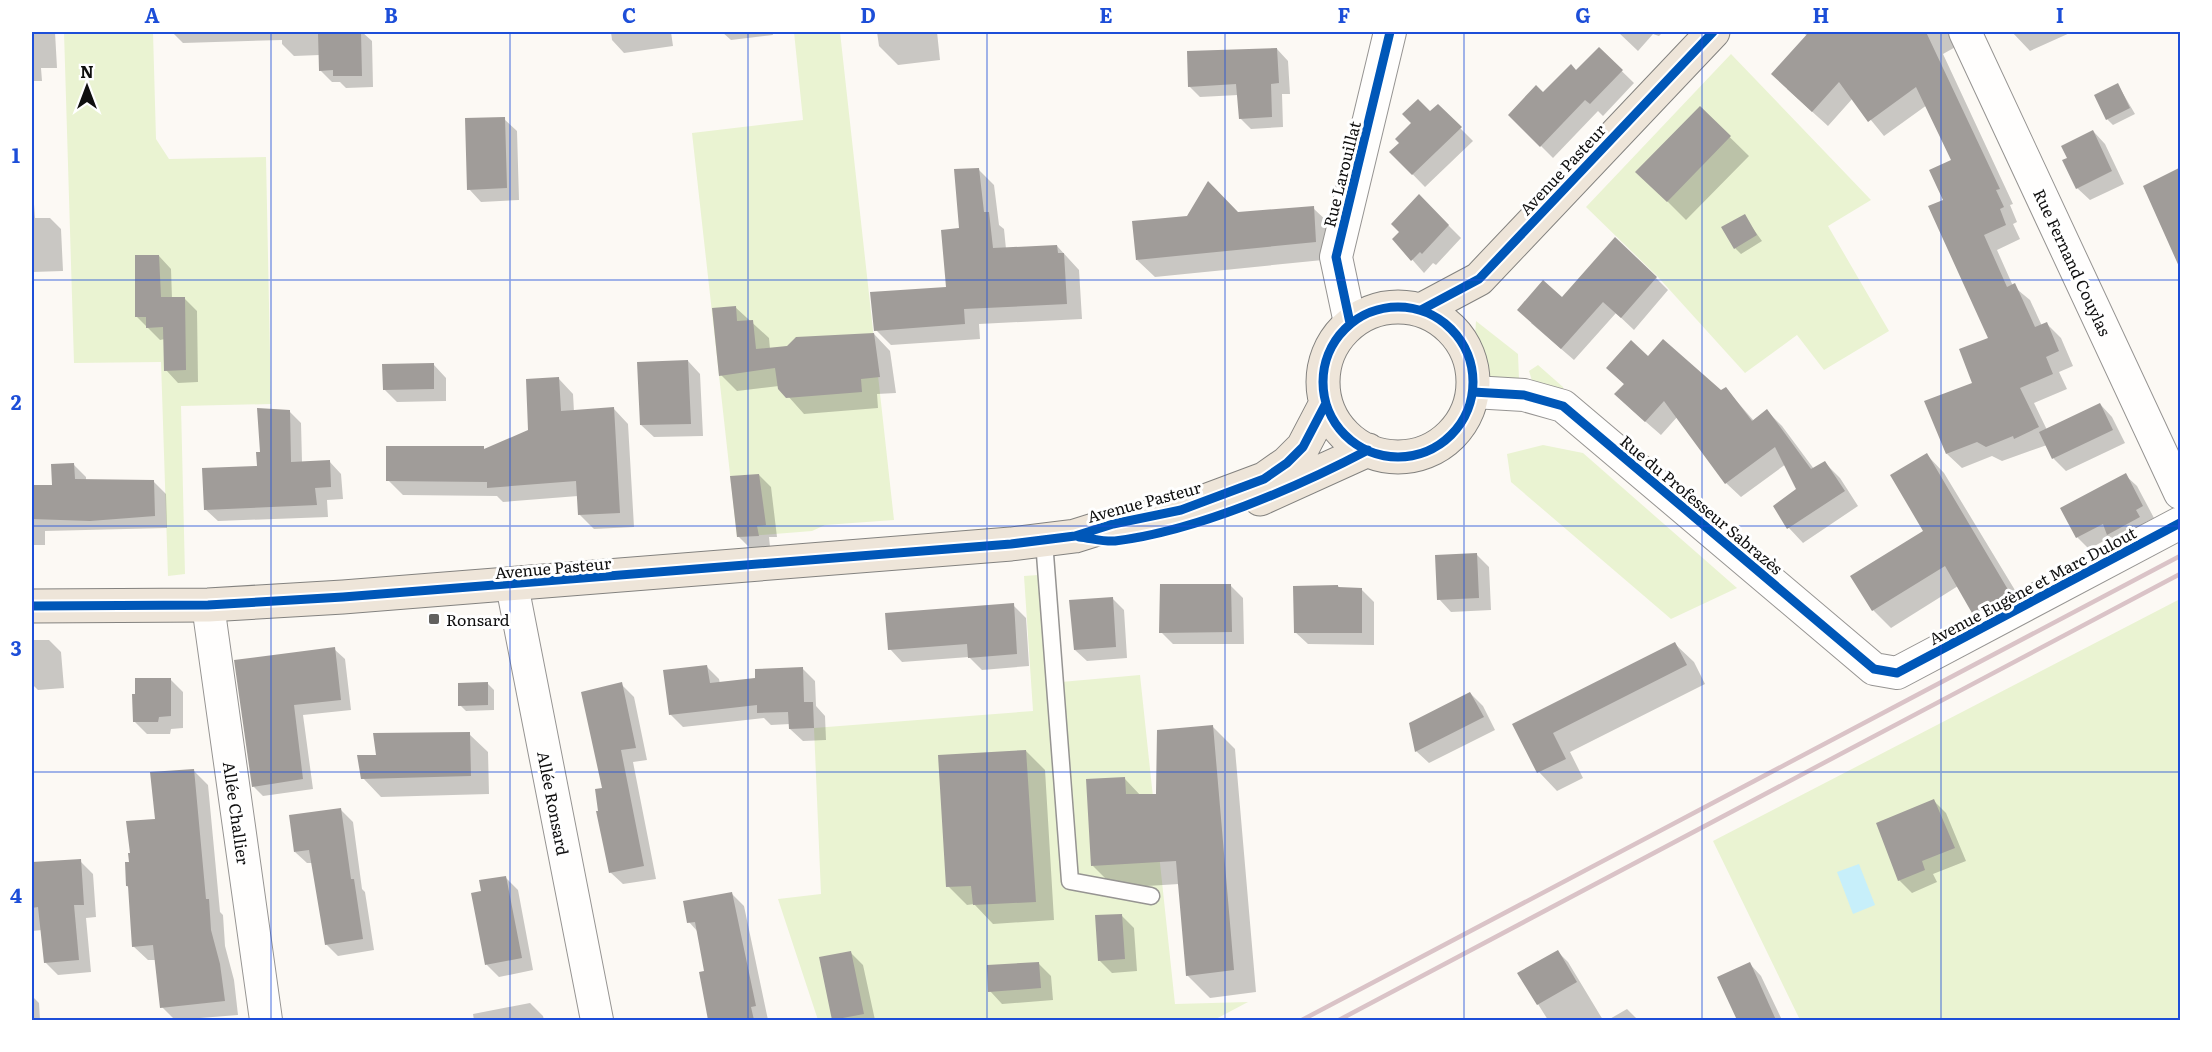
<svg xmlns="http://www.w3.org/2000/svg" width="2212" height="1052" font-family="Literata,serif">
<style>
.green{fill:#eaf3d2}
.water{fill:#c7effa}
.shadow{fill:#0003}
.building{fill:#a09c99}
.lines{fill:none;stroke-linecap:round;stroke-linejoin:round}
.lane-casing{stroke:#969492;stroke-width:19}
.street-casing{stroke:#969492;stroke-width:34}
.primary-casing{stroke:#83827f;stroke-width:35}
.lane{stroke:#fffefd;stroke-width:16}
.street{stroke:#fffefd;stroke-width:32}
.primary{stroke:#eee5d9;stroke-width:33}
.rail{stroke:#dac3c7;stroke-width:4.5}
.cycleway-casing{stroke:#fff;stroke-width:13}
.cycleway{stroke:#0057b8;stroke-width:9}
.grid{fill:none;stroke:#1d4ed8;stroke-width:1.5;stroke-opacity:0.55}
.poi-dot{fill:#62615f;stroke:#fff;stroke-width:2}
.labels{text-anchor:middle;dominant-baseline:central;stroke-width:6;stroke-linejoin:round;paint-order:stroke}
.street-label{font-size:16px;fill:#0f0f0f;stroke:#fff}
.poi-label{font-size:16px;fill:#0f0f0f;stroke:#fff;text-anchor:start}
.neatline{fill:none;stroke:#1d4ed8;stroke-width:2}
.grid-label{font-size:20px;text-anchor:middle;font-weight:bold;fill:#1d4ed8}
</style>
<rect width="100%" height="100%" fill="#fcf9f4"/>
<path class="green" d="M64 32H153L156 139 169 159 266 157 271 404 181 406 185 574 168 576 161 362 74 363Z
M794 32H840L894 520 825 525 812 531 737 537 692 133 803 120Z
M1731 54 1871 200 1828 226 1889 331 1824 370 1797 335 1745 373 1658 277 1586 207Z
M1476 321 1518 354 1519 379 1509 384 1487 376 1475 336Z
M1538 365 1563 387 1565 395 1534 387 1529 371Z
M1543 445 1583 453 1737 588 1671 619 1511 482 1507 454Z
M1052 574 1061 682 1140 675 1175 1004 1248 1002 1214 1020H818L778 899 821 894 814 728 1033 711 1024 576Z
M2180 599V1020H1800L1713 841Z"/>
<path class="water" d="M1859 864 1875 905 1853 914 1837 872Z"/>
<path class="shadow" d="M32 32H55L57 68H41L42 81H32Z
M172 32H362L372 41 373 87 346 88 340 82H332L320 70V55L294 56 282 44V40L183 43Z
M611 32H671L673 46 624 53 612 40Z
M722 32H772L773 35 731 40Z
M877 32H937L940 60 898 65 879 46Z
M1618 32H1663L1659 36 1653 34 1638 51Z
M1803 32H1952L1959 45 1943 54 2013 204 2010 205 2017 222 2013 224 2020 239 1997 250 2013 286 2030 300 2042 326 2047 324 2061 338 2073 366 2059 372 2067 389 2034 403 2047 430 2100 404 2112 417 2125 443 2066 471 2054 459 2047 445 2002 461 1992 456 1962 468 1947 454 1990 339 1945 200 1953 161 1927 105 1884 136 1853 98 1828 126 1787 89 1807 36Z
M2012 32H2072L2030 51Z
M1277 49 1288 61 1290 94H1282L1283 127 1251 129 1240 118 1238 95 1200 97 1189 86Z
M1599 49 1634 83 1603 116 1598 111 1553 158 1510 115 1577 72Z
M2118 85 2135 114 2113 125 2107 119Z
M1438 106 1473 141 1425 187 1391 152Z
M1700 108 1749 156 1686 220 1656 190Z
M504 119 517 131 519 200 481 202 469 189Z
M2093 131 2105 144 2124 184 2090 200 2077 188 2069 158Z
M979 170 994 185 999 225 1004 229 1006 249 1057 246 1079 270 1082 319 979 324 980 339 891 345 876 330 948 288 961 229Z
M1419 196 1461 238 1436 265 1433 263 1424 273 1394 239 1401 232Z
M32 201 34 204 35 218H50L61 229 63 271 32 272Z
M1313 208 1331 225 1333 259 1155 277 1137 260 1238 214Z
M1744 216 1762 241 1741 254 1735 248Z
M159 256 171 269 172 299H185L197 311 198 382 178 383 166 370 165 339 160 340 137 317Z
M1656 278 1668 290 1634 330 1616 313 1574 360 1531 323 1562 299Z
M735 307 769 338 770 349 874 334 890 351 896 393 877 394 878 408 804 414 779 386 737 391 721 375Z
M1648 358 1721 392 1726 389 1754 421 1767 411 1782 426 1814 469 1825 463 1840 478 1858 506 1803 543 1789 528 1775 507 1798 489 1786 464 1741 497 1726 483 1678 416 1661 435 1631 409 1625 385 1608 368Z
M688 361 700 374 703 436 654 437 641 425Z
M434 365 446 378V401L397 402 384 389Z
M559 379 573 394 574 412 614 409 628 424 634 527 594 529 579 514 578 496 503 502 497 496 403 495 388 480 483 447 485 450 530 431Z
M289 411 301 423 302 462 329 461 341 474 343 499 327 500 328 517 218 521 205 509 258 467 262 453Z
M1927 455 1944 473 2027 610 1991 629 1974 612 1958 586 1891 628 1873 610 1852 576 1925 531Z
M74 465 86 477V481H153L166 494 167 528 45 531V545H32V487L53 486Z
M759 475 771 487 777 537H769L770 547 750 548 738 536Z
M2125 475 2137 486 2154 518 2146 522 2151 529 2120 546 2111 537 2089 549 2077 537Z
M1477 555 1489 567 1491 610 1451 612 1439 599Z
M1230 585 1243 598 1244 644H1173L1161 632Z
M1338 586 1341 589H1361L1374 602V645L1308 644 1295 632Z
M1112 598 1124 610 1127 658 1087 661 1075 650Z
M1013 605 1026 618 1029 666 982 670 969 657 902 662 890 649Z
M32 640H49L61 652 64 688 38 690 32 684Z
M1675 644 1694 662 1705 684 1570 752 1583 778 1557 791 1539 772 1514 725Z
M334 649 345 659 351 710 303 715 313 789 263 796 253 786 236 662Z
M707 667 719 679 720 684 757 680 802 668 815 681 816 706 825 716 826 740 803 741 790 729V724L771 725 764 718 683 727 670 714Z
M171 680 183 692V728L171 729 170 734H147L134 721 137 696Z
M488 684 494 690V710L466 711 460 705Z
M621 684 634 697 647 760 633 762 656 879 623 884 610 872 600 812Z
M1470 693 1483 706 1495 730 1429 763 1416 751Z
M1212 726 1235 749 1256 992 1210 998 1187 975 1179 884 1115 888 1093 866 1125 779 1141 796 1157 795Z
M469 734 488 752 489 794 381 797 363 778 378 756Z
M1026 751 1045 770 1054 920 993 924 974 904 967 905 948 886Z
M194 771 208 785 220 912 223 915 225 946 234 980 238 1015 175 1020 162 1007 156 960H148L133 946 130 889 127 886 131 863 157 820Z
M1934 801 1946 813 1966 861 1933 874 1937 882 1912 893 1899 880Z
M341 810 353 822 362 889 365 892 374 950 338 956 326 944 313 863H307L295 852Z
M80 861 93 874 96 917 86 918 91 972 58 975 45 962 42 930 32 931V864Z
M506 878 518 890 533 970 499 977 487 965 472 894 483 892Z
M732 894 744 906 768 1020H710L701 973 705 972 698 932 689 922Z
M1122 916 1134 928 1137 971 1112 973 1099 960Z
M1558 952 1568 962 1603 1020H1548L1519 974Z
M851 953 863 965 875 1020 833 1019Z
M1039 964 1051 976 1053 1000 1002 1004 990 991Z
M1750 964 1761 976 1782 1020H1738L1719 978Z
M32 996 39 1003 40 1020H32Z
M530 1003 543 1016 544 1020H474L473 1014Z
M1627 1009 1638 1020H1608Z"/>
<path class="building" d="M318 32H361L362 76H333V70L319 71Z
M1809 32H1926L2000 189 1996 190 2004 207 2000 209 2006 225 1984 235 2007 287 2015 283 2035 327 2047 322 2059 351 2046 357 2053 374 2020 388 2039 427 2014 439 2013 436 1986 447 1977 442 1946 454 1924 401 1972 383 1959 349 1988 338 1928 206 1943 200 1929 170 1951 160 1916 87 1868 122 1839 82 1812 112 1771 74Z
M1599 47 1623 70 1590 104 1585 100 1540 147 1508 115 1536 85 1543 92 1571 64 1576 70Z
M1277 48 1279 83 1271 84 1272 117 1239 119 1236 84 1188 87 1187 51Z
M2118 83 2130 108 2106 120 2094 95Z
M1418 99 1430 111 1438 104 1462 127 1412 175 1389 152 1399 143 1395 139 1411 123 1402 114Z
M1700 106 1731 136 1667 202 1635 172Z
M505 117 507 188 467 190 465 118Z
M2093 130 2112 171 2076 189 2062 160 2067 158 2061 146Z
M2181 167V271L2143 186Z
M979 168 984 212H989L993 248 1057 245 1058 253H1064L1067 304 964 309 965 324 874 331 870 292 946 287 941 230 959 228 954 169Z
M1208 181 1238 212 1314 206 1316 242 1136 260 1132 221 1187 216Z
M1419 194 1449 225 1422 254 1420 252 1411 261 1392 239 1399 232 1391 224Z
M1745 214 1757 235 1734 249 1721 227Z
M1615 237 1657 277 1621 318 1603 302 1561 349 1517 310 1543 280 1562 297Z
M135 255H159L161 297H185L186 370 164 371 163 327 146 328V317H135Z
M736 306 737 321 753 320 756 349 787 346 796 337 874 333 880 377 861 379 862 392 786 398 778 389 775 368 719 376 712 308Z
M1663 339 1721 390 1726 387 1752 421 1767 409 1811 469 1825 461 1845 491 1787 529 1773 506 1796 489 1775 447 1725 484 1664 401 1645 422 1614 394 1624 384 1606 368 1631 340 1648 356Z
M688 360 691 424 640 425 637 362Z
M434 363V389L383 390 382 364Z
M559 377 561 411 614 407 620 513 578 515 576 481 487 488V482L386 481V446H484V449L528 430 526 379Z
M2100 403 2113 430 2052 459 2039 432Z
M257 408 290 410 291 462 330 460 331 487 315 488 317 505 204 510 202 468 257 466 256 452H260Z
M1927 453 2010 593 1972 613 1945 566 1872 611 1850 576 1923 531 1890 475Z
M74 463 75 479 154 480 155 516 90 521 32 519V485H52L51 464Z
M2126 473 2143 506 2136 510 2140 517 2107 535 2103 524 2076 538 2060 508Z
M759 474 766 525 757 526 759 536 737 537 730 476Z
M1477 553 1479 598 1437 600 1435 555Z
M1160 584H1231L1232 632 1159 633Z
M1338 585V587L1362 588V633H1294L1293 586Z
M1113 597 1116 647 1074 650 1069 600Z
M1014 603 1017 654 968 658 967 644 888 650 885 613Z
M1675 642 1687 665 1553 733 1566 759 1537 773 1512 724Z
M335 647 341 700 294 705 303 779 252 787 234 660Z
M707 665 710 683 755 678V669L803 667 804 702H813L814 728 789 729 788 712 757 713V705L669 715 663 670Z
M135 678H171V716L159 717 158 722H133L132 694H135Z
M488 682V705L458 706V683Z
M622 682 636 748 621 750 644 866 609 873 596 811H598L595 789 602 788 581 692Z
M1470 692 1484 717 1415 752 1409 723Z
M1213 725 1234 970 1186 976 1176 861 1091 866 1086 779 1125 777 1126 794H1156L1157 730Z
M470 732 471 776 361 779 357 755H376L373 733Z
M1026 750 1036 902 973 905 971 886 946 887 938 755Z
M194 769 206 899H209L211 930 220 964 225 1001 160 1008 153 945 132 947 128 886H126L125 862H129L128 853H130L126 821 155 819 150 772Z
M1934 799 1955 848 1922 861 1925 870 1898 881 1876 823Z
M341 808 351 879H354L363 939 325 945 309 850 294 852 289 815Z
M81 859 84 905H74L79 960 44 963 38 907 32 908V862Z
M506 876 522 958 485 965 471 893 481 891 479 880Z
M732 892 756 1006 751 1007 754 1020H708L699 972 704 971 695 922 687 923 683 901Z
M1122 914 1125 959 1098 961 1095 915Z
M1558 950 1577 982 1537 1005 1517 973Z
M851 951 864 1014 832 1020 819 957Z
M1039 962 1041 988 988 992 987 965Z
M1750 962 1776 1020H1737L1717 977Z"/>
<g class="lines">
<g class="lane-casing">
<path id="lane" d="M1044 541 1070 881 1151 896"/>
</g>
<g class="street-casing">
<path id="street" d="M1965 32 2180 493
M1350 323 1336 257 1390 32
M1473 392 1524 395 1563 406 1874 669 1897 673 2180 523
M512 585 597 1020
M208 605 266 1020"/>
</g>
<g class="primary-casing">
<path id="primary" d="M1323 382a75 75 0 1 1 150 0a75 75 0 1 1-150 0Z
M1421 310 1479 279 1713 32
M1260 499 1368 450
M32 606 208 605 343 597 1011 544 1075 536 1113 524 1181 510 1264 479 1287 463 1303 447 1325 405"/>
</g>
<use href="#lane" class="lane"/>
<use href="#street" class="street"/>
<use href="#primary" class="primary"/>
<path class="rail" d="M1302 1020 2180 556
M1339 1020 2180 574"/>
<g class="cycleway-casing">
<path id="cycleway" d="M1323 382a75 75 0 1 1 150 0a75 75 0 1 1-150 0Z
M1421 310 1479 279 1713 32
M1350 323 1336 257 1390 32
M1473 392 1524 395 1563 406 1874 669 1897 673 2180 523
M1079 537C1090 538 1104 542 1115 541 1196 531 1296 488 1368 450
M32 606 208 605 343 597 1011 544 1075 536 1113 524 1181 510 1264 479 1287 463 1303 447 1325 405"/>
</g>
<use href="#cycleway" class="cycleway"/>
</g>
<path class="grid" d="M271 32V1020M510 32V1020M748 32V1020M987 32V1020M1225 32V1020M1464 32V1020M1702 32V1020M1941 32V1020M32 280H2180M32 526H2180M32 772H2180"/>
<rect class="poi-dot" x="428" y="613" width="12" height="12" rx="3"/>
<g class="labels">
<g class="street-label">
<text transform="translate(1562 169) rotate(-47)">Avenue Pasteur</text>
<text transform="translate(1341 174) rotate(-76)">Rue Larouillat</text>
<text transform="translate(2073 262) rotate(65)">Rue Fernand Couylas</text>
<text transform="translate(1144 501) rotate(-15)">Avenue Pasteur</text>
<text transform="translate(1702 504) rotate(40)">Rue du Professeur Sabrazès</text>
<text transform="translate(553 567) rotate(-5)">Avenue Pasteur</text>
<text transform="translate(2032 585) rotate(-28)">Avenue Eugène et Marc Dulout</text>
<text transform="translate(554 803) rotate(79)">Allée Ronsard</text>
<text transform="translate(237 813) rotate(82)">Allée Challier</text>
</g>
<g class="poi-label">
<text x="446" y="619">Ronsard</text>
</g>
</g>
<rect width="2212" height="1052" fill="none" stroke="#ffffff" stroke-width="66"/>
<g transform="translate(87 87)" stroke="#ffffff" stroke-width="4.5" paint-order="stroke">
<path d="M0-4.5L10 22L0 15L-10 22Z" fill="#0f0f0f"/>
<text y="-9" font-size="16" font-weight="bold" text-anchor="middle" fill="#0f0f0f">N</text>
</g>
<rect x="33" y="33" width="2146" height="986" class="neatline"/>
<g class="grid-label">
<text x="152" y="23">A</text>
<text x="391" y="23">B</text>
<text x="629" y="23">C</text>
<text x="868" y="23">D</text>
<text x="1106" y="23">E</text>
<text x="1344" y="23">F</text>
<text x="1583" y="23">G</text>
<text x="1821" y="23">H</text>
<text x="2060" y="23">I</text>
<text x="16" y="163">1</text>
<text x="16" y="410">2</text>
<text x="16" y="656">3</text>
<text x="16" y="903">4</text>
</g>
</svg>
